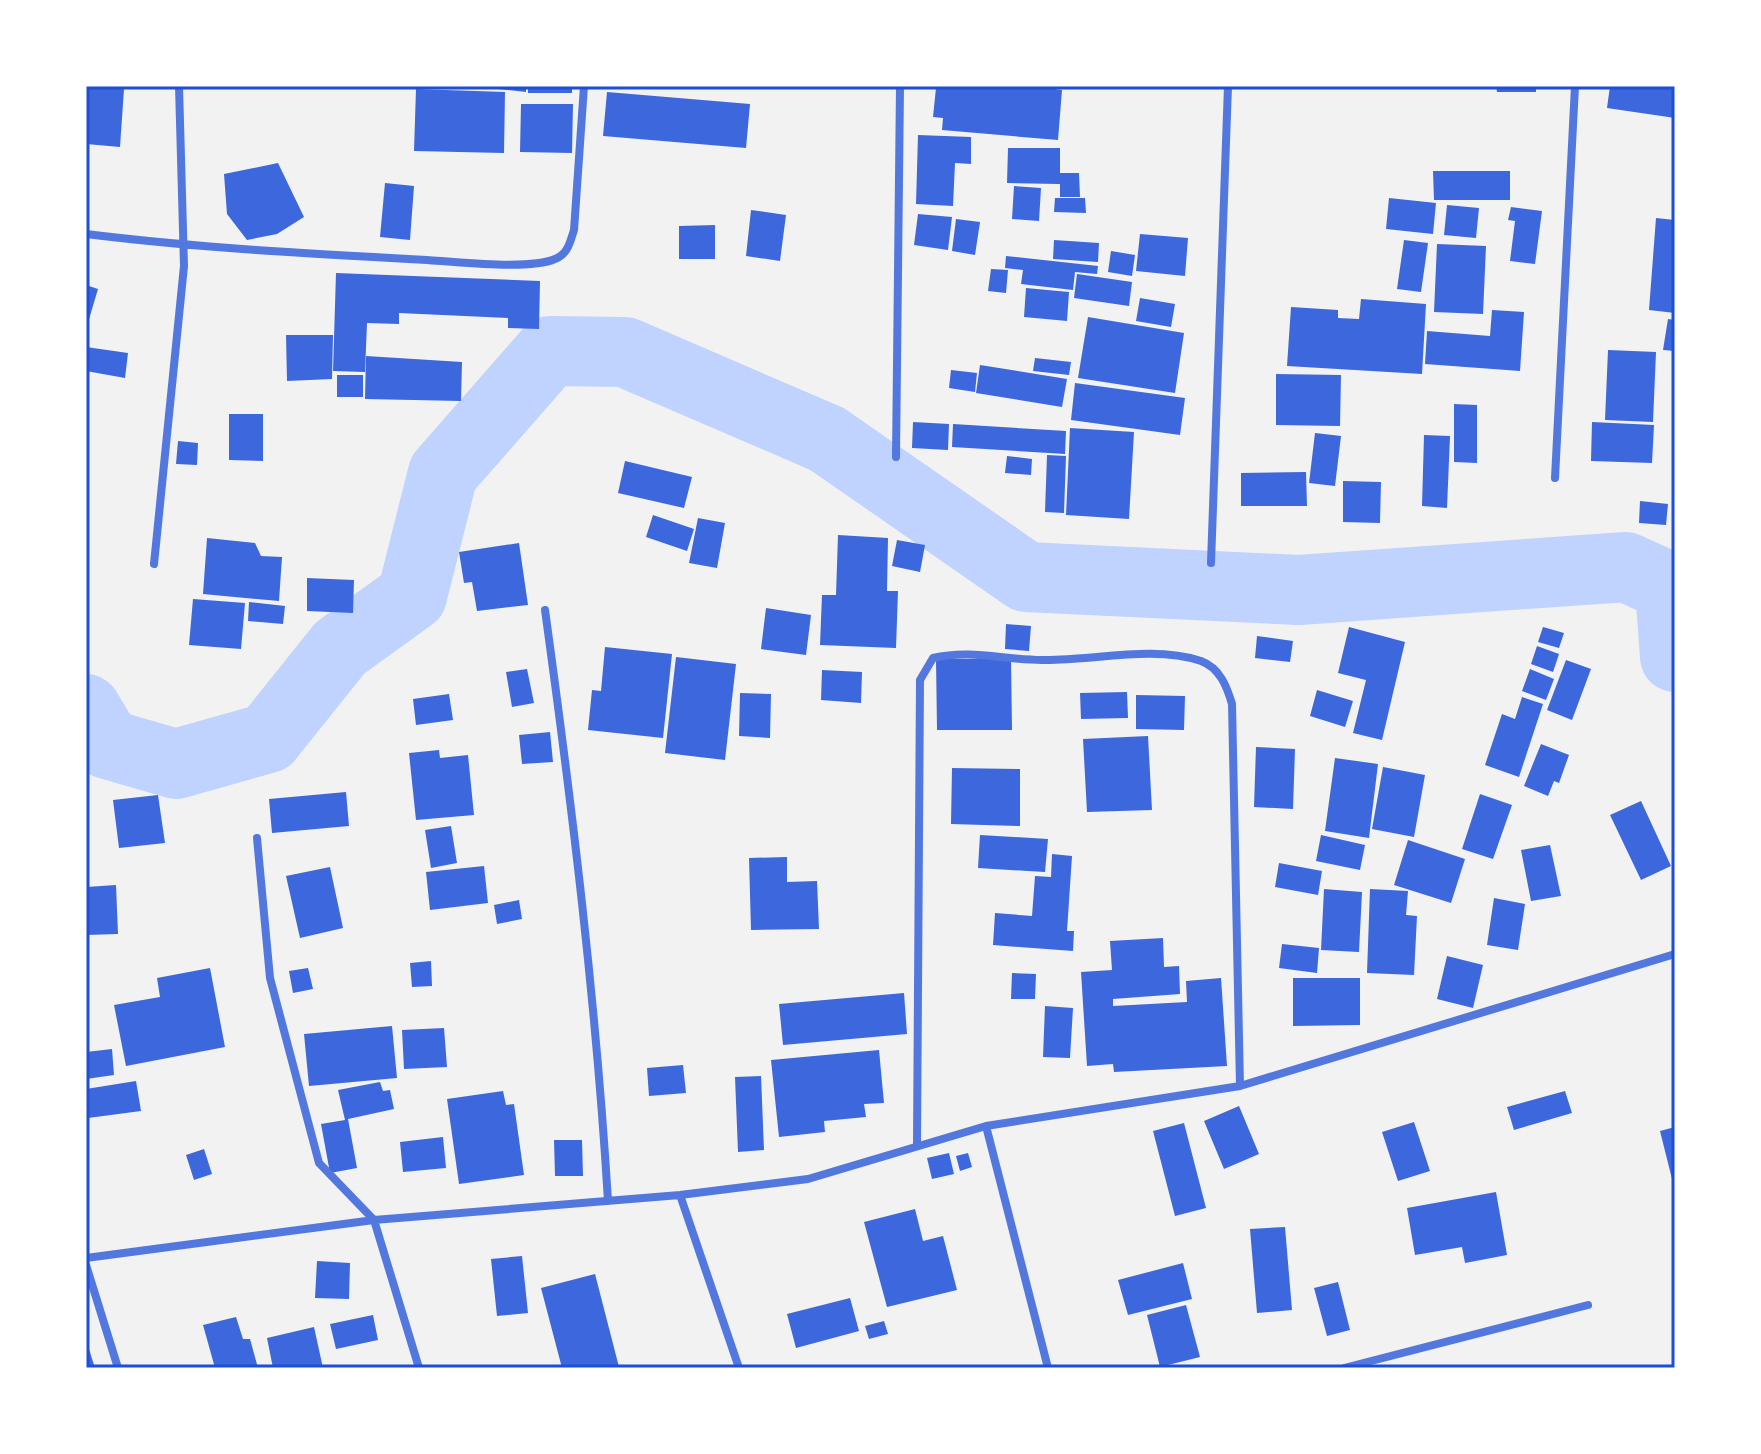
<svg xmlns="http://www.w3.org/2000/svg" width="1761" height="1454" font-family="Merriweather,serif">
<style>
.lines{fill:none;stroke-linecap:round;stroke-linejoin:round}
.river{stroke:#bfd3fe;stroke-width:70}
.building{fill:#3d67dc}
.minor{stroke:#5277de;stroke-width:8}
.neatline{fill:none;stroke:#1d4ed8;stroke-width:3}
</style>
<rect width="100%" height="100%" fill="#f2f2f2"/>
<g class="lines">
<path class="river" d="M86 709 107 744 176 764 268 738 340 648 412 596 443 473 550 351 625 352 827 439 1026 577 1299 590 1626 567 1670 587 1675 657"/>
</g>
<path class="building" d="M469 86H526V92Z
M528 86H572V93H528Z
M943 86H1034L1062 90 1058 140 942 130 943 118 933 117 936 88 943 89Z
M1496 86H1536V92H1497Z
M1610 86H1675V118L1607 108Z
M86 87 124 89 120 147 86 144Z
M416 89 505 92 504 153 414 151Z
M607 92 750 104 746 148 603 136Z
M521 104H573L572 153 520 152Z
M918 135 971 137V164L955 163 953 206 916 204Z
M1008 148H1060V173H1079L1080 197H1060V184L1007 183Z
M278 163 304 217 277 234 247 240 227 214 224 174Z
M1433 171H1510V200H1434Z
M385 183 414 186 410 240 380 237Z
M1014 186 1041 188 1039 221 1012 219Z
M1055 198H1085L1086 213 1054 212Z
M1389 198 1436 203 1433 234 1386 229Z
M1447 205 1479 208 1476 238 1444 235Z
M1511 207 1542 211 1535 264 1510 261 1515 221 1508 220Z
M751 210 786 215 780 261 746 256Z
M918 214 952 217 948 250 914 245Z
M1656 218 1675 220V313L1649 310Z
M956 219 980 222 975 255 952 251Z
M715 225V259H679V226Z
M1140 234 1188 238 1185 276 1136 271Z
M1054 240 1099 243 1098 262 1053 259Z
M1404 240 1428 243 1421 292 1397 289Z
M1437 244 1486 246 1483 314 1434 312Z
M1111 251 1135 255 1132 276 1108 272Z
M1006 256 1098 266 1097 274 1075 272 1073 290 1021 284 1023 270 1005 268Z
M991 269 1008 270 1006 293 988 291Z
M336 273 540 281 539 329 508 328V318L399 313V324L367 323 365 372 333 371Z
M1077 274 1132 282 1129 306 1074 298Z
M86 285 98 289 87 326H86Z
M1026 288 1069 292 1067 321 1024 317Z
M1140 298 1175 304 1171 327 1136 321Z
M1361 299 1426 304 1422 374 1287 366 1291 307 1338 310V318L1359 319Z
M1492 310 1524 312 1520 371 1425 364 1427 331 1490 336Z
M1088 317 1184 333 1175 393 1078 378Z
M1668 319 1675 320V351L1663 350Z
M286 335H333L332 379 287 381Z
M86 347 128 353 125 378 86 371Z
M1608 350 1656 352 1653 422 1605 420Z
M366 356 462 362 461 401 365 399Z
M1035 358 1071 362 1069 375 1033 371Z
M980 365 1067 379 1062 407 976 393Z
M951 370 977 373 975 392 949 388Z
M1276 374 1341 375 1340 426 1276 425Z
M337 375H363V397H337Z
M1075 383 1185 398 1180 435 1071 420Z
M1454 404 1477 405V463L1454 462Z
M229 414H263V461L229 460Z
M913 422 949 424 948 450 912 448Z
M1592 422 1654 425 1652 463 1591 461Z
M953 424 1066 431 1065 454 952 447Z
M1070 428 1134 432 1129 519 1066 515Z
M1315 433 1341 436 1335 486 1309 483Z
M1424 435 1450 436 1447 508 1422 506Z
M178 441 198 443 197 465 176 464Z
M1047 455 1066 456 1064 513 1045 512Z
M1007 456 1032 459 1031 475 1005 473Z
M625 461 692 477 684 508 618 493Z
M1306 472 1307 506H1241V473Z
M1343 481 1381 482 1380 523 1343 522Z
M1640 501 1668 504 1666 525 1639 523Z
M653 515 694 529 687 551 646 537Z
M698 518 725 523 717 568 689 563Z
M838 535 888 538 887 591H898L896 648 820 645 822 595H836Z
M207 538 255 543 261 556 282 557 279 601 203 594Z
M897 540 925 545 920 572 892 566Z
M519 543 528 605 477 611 472 582 464 583 459 552Z
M307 578 354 580 353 613 307 611Z
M193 599 245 603 241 649 189 645Z
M249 602 285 606 283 624 248 621Z
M766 608 811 615 806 655 761 649Z
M1006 624 1031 626 1029 651 1005 649Z
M1349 627 1405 642 1382 740 1353 733 1366 680 1338 673Z
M1543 627 1564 633 1559 648 1538 642Z
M1257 636 1293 641 1290 662 1255 658Z
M1537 646 1559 654 1553 672 1531 664Z
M605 647 672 654 663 738 588 730 592 690 601 691Z
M676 657 736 664 725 760 665 753Z
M936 659H1011L1012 730H937Z
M1566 660 1591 669 1572 720 1547 710Z
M527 669 534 703 512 707 506 672Z
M1530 669 1554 679 1546 700 1522 691Z
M822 670 862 672 861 703 821 700Z
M1317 690 1353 701 1345 727 1310 716Z
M1127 692 1128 718 1081 719 1080 693Z
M740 693 771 694 770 738 739 736Z
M449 694 453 720 416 725 413 699Z
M1136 695 1185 696 1184 730 1136 729Z
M1522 697 1543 704 1519 777 1485 765 1502 714 1515 719Z
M550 732 553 762 522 764 519 735Z
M1148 736 1152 810 1087 812 1083 739Z
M1541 744 1569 755 1559 783 1554 781 1548 796 1524 786Z
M1256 747 1295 749 1293 809 1254 807Z
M439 750 440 758 468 755 474 815 416 820 409 753Z
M1335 758 1378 764 1369 838 1325 831Z
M1383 767 1425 775 1414 837 1372 829Z
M952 768 1020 769V826L951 824Z
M346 792 349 826 272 833 269 799Z
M1480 794 1512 805 1493 859 1462 849Z
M158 795 165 843 119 848 113 800Z
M1641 801 1671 866 1641 880 1610 815Z
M451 826 457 863 431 868 425 830Z
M980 835 1048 839 1045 872 978 868Z
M1321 835 1365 845 1360 870 1316 861Z
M1408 840 1465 859 1451 903 1394 885Z
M1550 845 1561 896 1531 901 1521 850Z
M1052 854 1072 856 1067 931H1074L1073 951 993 945 995 913 1032 916 1035 876 1051 877Z
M787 857V882L817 881 819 929 751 930 749 858Z
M1279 863 1322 871 1318 895 1275 887Z
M484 866 488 903 430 910 426 872Z
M330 867 343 928 300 938 286 876Z
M116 885 118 934 86 935V887Z
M1324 889 1362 892 1359 952 1321 950Z
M1370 889 1408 891 1406 915 1417 916 1414 975 1367 973Z
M1494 898 1525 904 1518 950 1487 945Z
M519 900 522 919 497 924 494 905Z
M1163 938 1164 967 1179 966 1180 994 1113 999V1006L1187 1002 1186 981 1221 978 1227 1066 1114 1072 1113 1064 1087 1066 1081 972 1112 970 1110 941Z
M1282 944 1319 948 1317 973 1279 968Z
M1447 956 1483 965 1473 1008 1437 999Z
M431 961 432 986 412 987 410 963Z
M210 968 225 1047 126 1066 114 1005 160 997 157 978Z
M308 968 313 989 293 993 289 971Z
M1012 973 1036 974 1035 999H1011Z
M1293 978H1360V1025L1293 1026Z
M904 993 907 1034 783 1045 779 1004Z
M1045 1006 1073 1008 1070 1058 1043 1057Z
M392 1026 397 1078 309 1086 304 1034Z
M444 1028 447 1067 404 1069 402 1030Z
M112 1049 114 1075 86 1079V1052Z
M879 1050 884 1103 864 1104 866 1117 824 1121 825 1132 779 1137 771 1060Z
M683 1065 686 1093 649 1096 647 1068Z
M761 1076 764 1150 738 1152 735 1077Z
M136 1081 141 1111 88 1118 86 1089Z
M380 1082 383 1091 390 1090 394 1109 348 1119 357 1168 330 1173 321 1124 345 1120 338 1090Z
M503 1091 506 1105 514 1104 524 1175 459 1184 447 1099Z
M1565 1091 1572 1113 1514 1130 1507 1107Z
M1239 1106 1259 1154 1224 1169 1204 1121Z
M1414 1122 1430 1171 1398 1181 1382 1132Z
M1184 1123 1206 1208 1175 1216 1153 1131Z
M1675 1127V1187H1674L1660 1131Z
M443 1137 446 1168 403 1172 400 1142Z
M554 1140H582L583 1176H555Z
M204 1149 212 1174 194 1180 186 1155Z
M949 1153 954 1174 932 1179 927 1158Z
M968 1153 972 1167 960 1171 956 1156Z
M1496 1192 1507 1255 1465 1263 1462 1247 1415 1255 1407 1208Z
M915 1209 923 1241 943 1236 957 1290 887 1307 864 1222Z
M1285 1227 1292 1310 1257 1313 1250 1229Z
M522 1256 528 1313 497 1316 491 1259Z
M317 1261 350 1263 349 1299 315 1298Z
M1183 1263 1192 1299 1128 1315 1118 1280Z
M595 1274 619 1367 562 1368 541 1288Z
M1338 1282 1350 1330 1327 1336 1314 1288Z
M850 1298 859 1331 796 1348 787 1314Z
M1186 1305 1200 1357 1160 1367 1147 1315Z
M373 1315 378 1340 336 1349 330 1324Z
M236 1317 243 1339H250L258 1368H215L203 1325Z
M884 1321 888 1334 869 1339 865 1326Z
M314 1327 323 1368H273L267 1338Z
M87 1343 95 1368H86Z"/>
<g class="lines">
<path class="minor" d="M86 234C199 248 313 254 427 260 456 262 530 270 555 259 568 254 570 242 574 230L584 86
M896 457 900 86
M1555 478 1575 86
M1211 563 1228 86
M154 564 184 266 179 86
M545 610C572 806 596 1002 608 1201
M257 838 270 978 319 1163 374 1220 419 1368
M986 1126 1048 1368
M917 1144 920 680 933 658C971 649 1004 660 1042 660 1093 661 1152 645 1201 661 1220 668 1227 687 1232 704L1240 1086
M680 1195 739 1368
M86 1258 374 1220 680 1195 808 1179 986 1126 1240 1086 1675 954
M86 1265 118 1368
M1344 1368 1588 1305"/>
</g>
<rect width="1761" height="1454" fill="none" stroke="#ffffff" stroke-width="176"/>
<rect x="88" y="88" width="1585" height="1278" class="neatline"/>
</svg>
